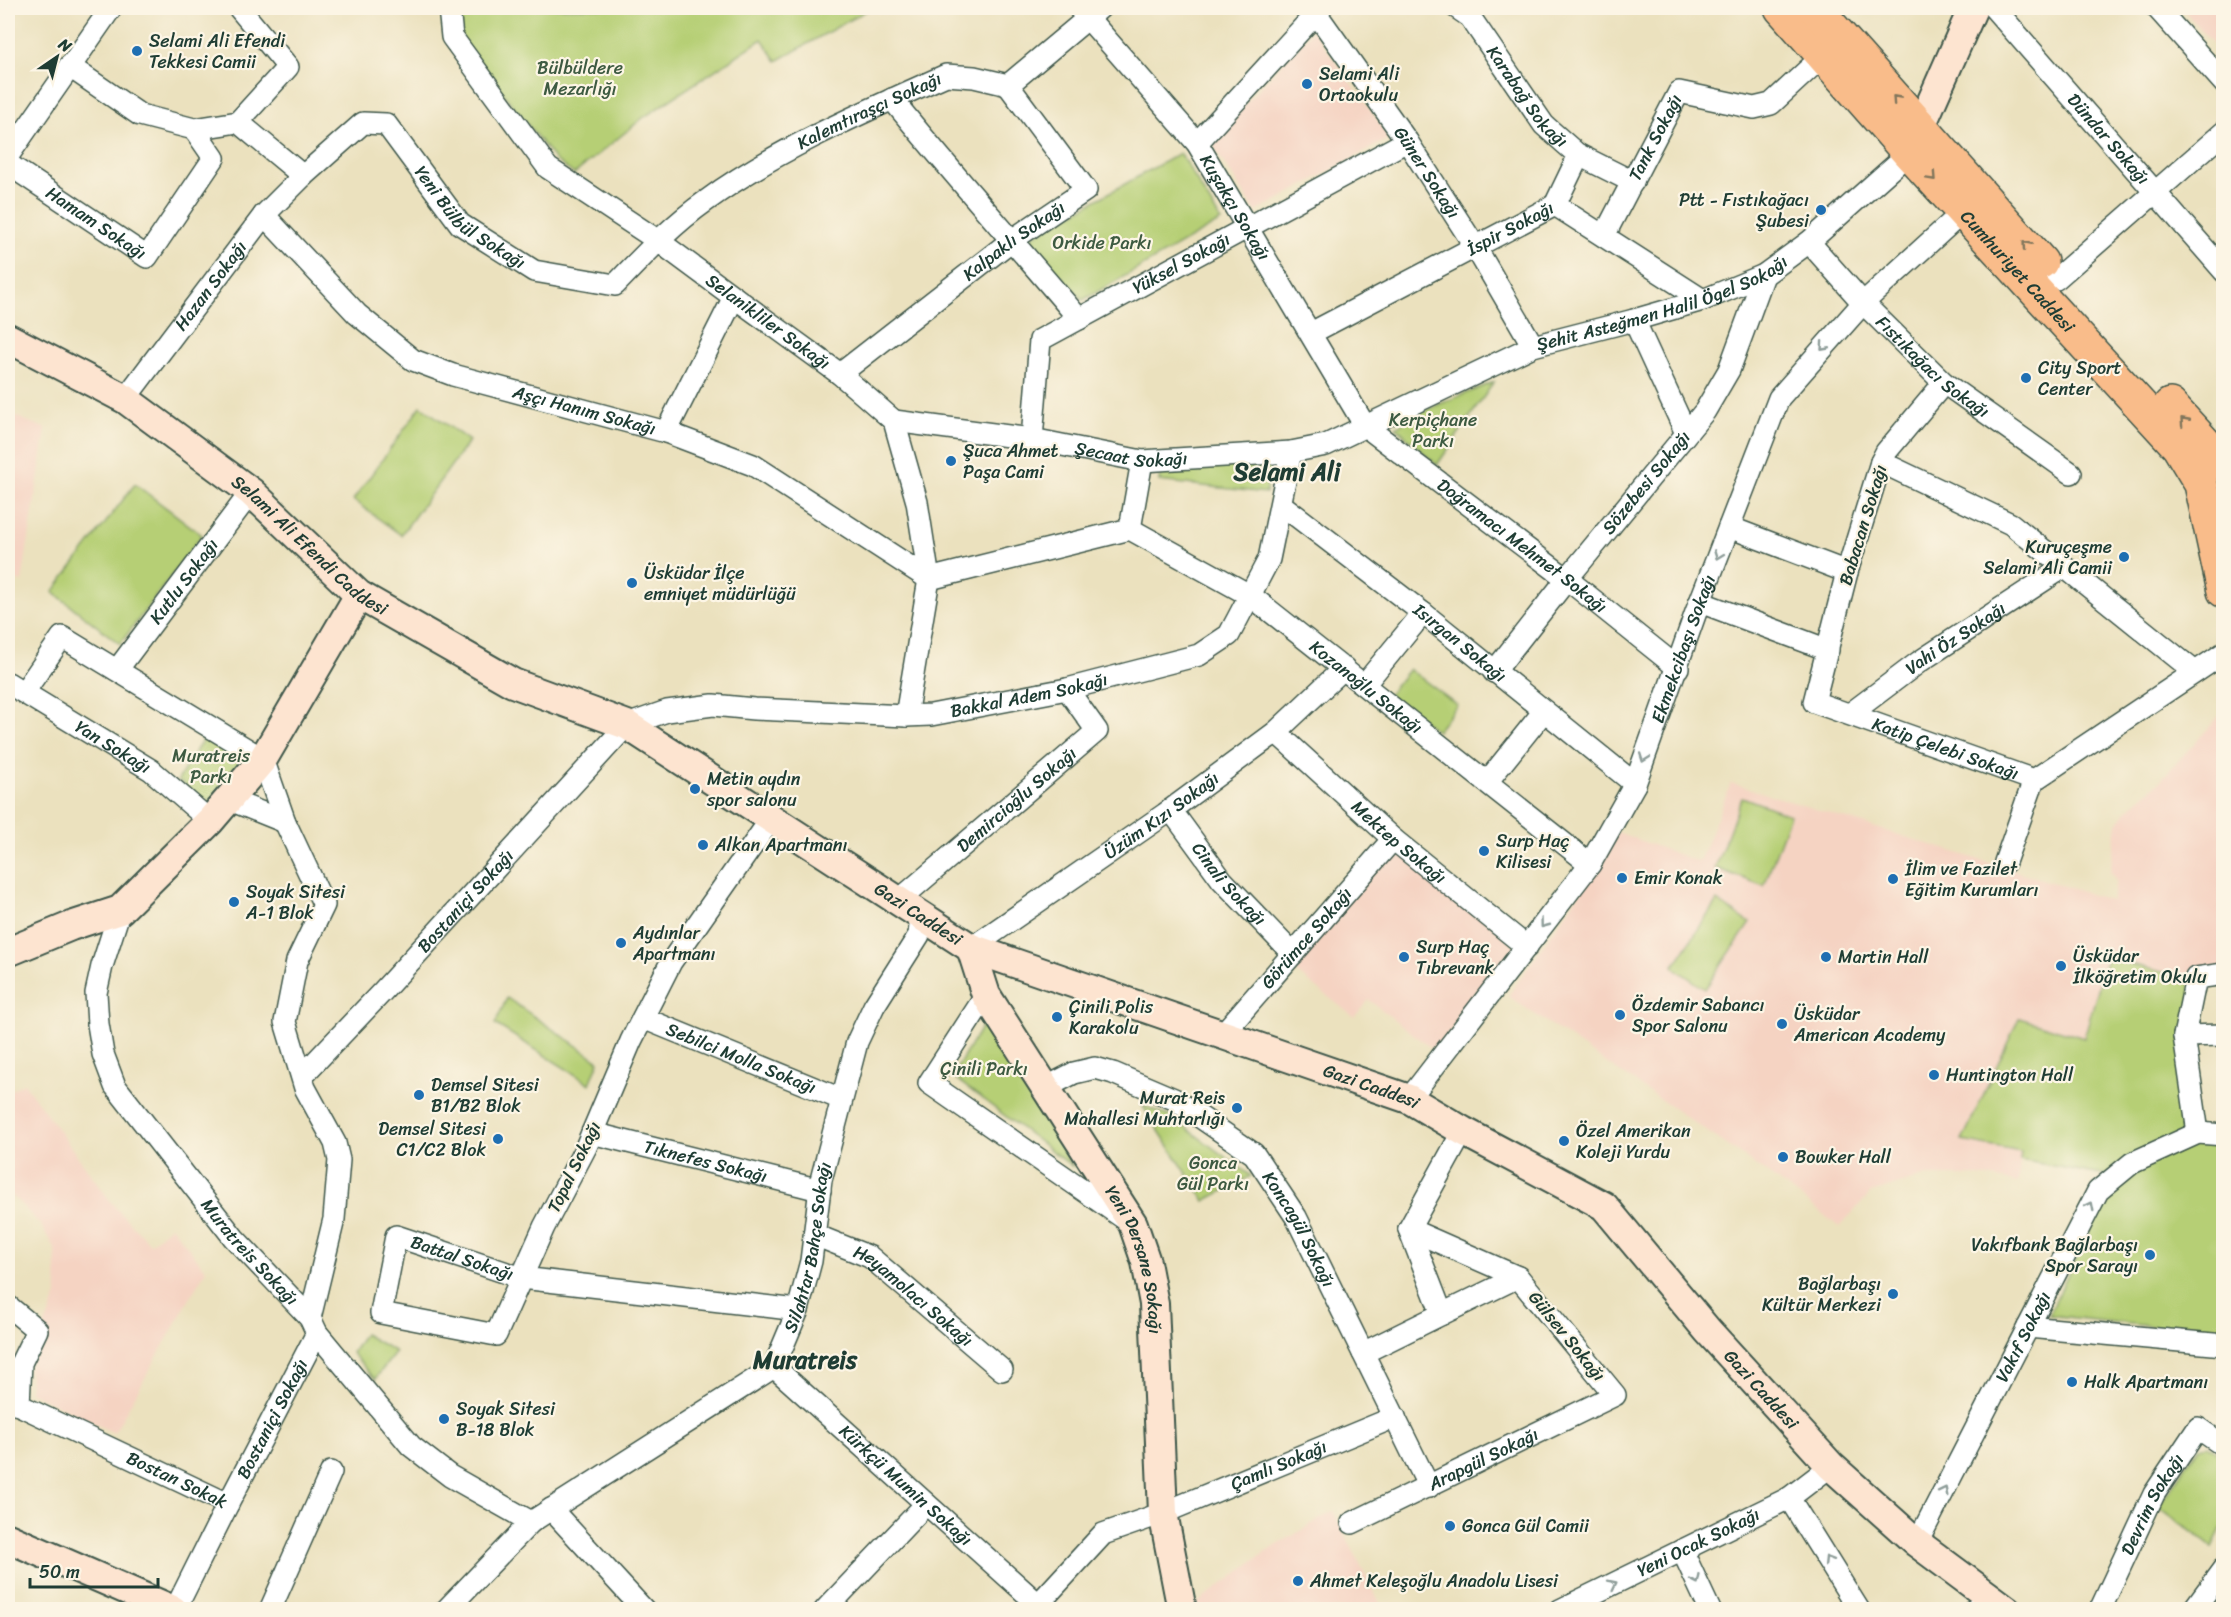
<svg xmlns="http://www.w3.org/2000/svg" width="2231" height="1617" font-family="Sriracha,sans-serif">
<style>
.built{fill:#f5d3c2}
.green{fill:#b6cf75;stroke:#6a8654;stroke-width:1.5}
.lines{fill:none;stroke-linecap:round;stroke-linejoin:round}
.street-casing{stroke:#3e5649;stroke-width:24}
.secondary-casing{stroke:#3e5649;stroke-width:32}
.primary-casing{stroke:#3e5649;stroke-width:36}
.street{stroke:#fff;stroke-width:21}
.secondary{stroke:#fde4d0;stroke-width:28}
.primary{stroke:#f9bc8a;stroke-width:33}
.oneway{stroke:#81765b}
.oneway2{stroke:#8f9e9a}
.poi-dot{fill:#1f6fb2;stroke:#fcf5e5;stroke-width:2}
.labels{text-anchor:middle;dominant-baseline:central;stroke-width:4.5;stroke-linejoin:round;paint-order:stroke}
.poi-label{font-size:18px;fill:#1f3d34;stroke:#fcf5e5;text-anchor:start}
.park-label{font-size:18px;fill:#3d5a41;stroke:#fcf5e5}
.street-label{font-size:18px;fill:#1f3d34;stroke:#fcf5e5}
.district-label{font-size:24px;font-weight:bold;fill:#1f3d34;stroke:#fcf5e5}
</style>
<rect width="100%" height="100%" fill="#fcf5e5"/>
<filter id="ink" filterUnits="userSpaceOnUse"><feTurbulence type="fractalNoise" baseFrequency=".0167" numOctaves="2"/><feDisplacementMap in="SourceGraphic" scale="12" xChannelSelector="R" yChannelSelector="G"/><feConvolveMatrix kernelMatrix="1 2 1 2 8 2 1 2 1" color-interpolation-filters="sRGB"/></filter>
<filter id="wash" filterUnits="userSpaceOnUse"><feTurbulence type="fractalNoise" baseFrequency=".008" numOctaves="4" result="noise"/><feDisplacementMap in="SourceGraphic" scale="24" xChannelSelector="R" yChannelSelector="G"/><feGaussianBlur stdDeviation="1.35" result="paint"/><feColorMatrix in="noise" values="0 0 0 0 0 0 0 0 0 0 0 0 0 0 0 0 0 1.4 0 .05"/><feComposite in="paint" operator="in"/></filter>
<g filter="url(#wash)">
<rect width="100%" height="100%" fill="#ebe1be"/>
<path class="built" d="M2182 8H2223V56Z
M1313 30 1390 138 1256 212 1210 142Z
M8 413 46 429 22 582 8 578Z
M2223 712V970L2190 979 2107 958 2084 1039 1962 1141 2021 1152 2018 1183 1982 1176H1925L1871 1193 1839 1227 1806 1201 1724 1143 1508 996 1577 897 1617 832 1699 862 1731 783 2112 901 2116 880 2110 872 2117 824 2126 811 2158 783Z
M1394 846 1518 947 1435 1051 1369 1000 1354 1017 1290 967Z
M24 1083 114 1206 150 1244 171 1226 206 1270 114 1433 30 1392 29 1366 57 1295 55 1249 40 1224 8 1191V1092Z
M1333 1511 1383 1609 1188 1610 1266 1552Z"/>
<path class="green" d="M456 8H871L777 61 762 39 644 117 574 174 555 160 459 37Z
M1180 153 1221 221 1083 300 1027 239Z
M1494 382 1437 465 1396 427 1420 412Z
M421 406 469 441 401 535 353 500Z
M1273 458 1266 493 1159 481 1161 464Z
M135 484 202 535 120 644 53 592Z
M1409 669 1457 705 1437 731 1388 695Z
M206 734 239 754 240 763 209 803 178 780Z
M1742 797 1790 815 1764 886 1715 868Z
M1717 901 1750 923 1705 989 1673 967Z
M2107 958 2190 979 2193 1131 2107 1176 2020 1160 2021 1152 1962 1141 2019 1018 2084 1038Z
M507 998 599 1061 590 1084 495 1024Z
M984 1023 1073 1167 952 1076Z
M1142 1105 1171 1117 1251 1176 1205 1201Z
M2195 1142 2223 1144V1334L2049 1315 2105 1196 2135 1169Z
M364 1334 396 1352 375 1379 352 1353Z
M2208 1445 2223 1456V1525L2212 1547 2158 1506 2199 1447Z"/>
</g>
<g filter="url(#ink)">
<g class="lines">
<g class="street-casing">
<g id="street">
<path id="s1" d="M449 8 452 37 548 168 657 240 734 297 840 374 894 421 917 502 929 579 906 716"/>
<path id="s2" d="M1079 8 1197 143 1365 426 1567 579 1678 668"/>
<path id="s3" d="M1310 8 1316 13 1407 141 1476 248 1533 346"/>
<path id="s4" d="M1457 8 1470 17 1544 125 1577 154 1633 182"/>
<path id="s5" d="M1994 8 2224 271"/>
<path d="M2157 8 2224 83"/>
<path d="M69 66 140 115 194 129 238 122 288 67 239 8"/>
<path d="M892 99C952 174 1017 245 1079 319"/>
<path d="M238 122 303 176"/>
<path d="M1197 143 1321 8"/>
<path d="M8 156 111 8"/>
<path id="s6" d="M8 164 147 257 214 158 194 129"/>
<path d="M1555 205 1579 155"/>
<path id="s7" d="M264 215 357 314 413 360 453 375 666 432 753 465 929 579 1130 529 1142 461"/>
<path id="s8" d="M1604 236 1679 92 1754 108 1771 104 1824 55"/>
<path id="s9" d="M1809 242 1863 303 1944 383 2071 473"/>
<path d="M2056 279 2224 132"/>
<path d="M1634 320 1686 433"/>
<path id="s10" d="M1311 333 1555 205 1703 300"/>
<path id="s11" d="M840 374 1012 240 1086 190 1008 85"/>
<path id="s12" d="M1944 383 1886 452 1881 462 1847 572 1814 702 2034 780 2224 653"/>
<path id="s13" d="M125 399 264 215 303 176 363 123 386 124 460 224 534 271 615 285C644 255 672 225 706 201 775 150 868 110 946 75L974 77 1008 85 1100 8"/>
<path id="s14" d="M894 421 1032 439 1142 461 1291 452 1326 445 1533 346 1634 320 1703 300 1764 275 1809 242 1909 153 1914 143"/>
<path d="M666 432 734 297"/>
<path id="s15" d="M1032 439 1040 340 1407 141"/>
<path d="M1881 462 2011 524 2195 672"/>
<path id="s16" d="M1282 505 1423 613 1635 784"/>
<path d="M1729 527 1847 572"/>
<path id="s17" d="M1130 529 1251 596 1590 864"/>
<path d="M1700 602 1828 650"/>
<path id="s18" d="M117 670 251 492"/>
<path id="s19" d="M1494 672 1567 579 1705 411 1729 370 1764 275"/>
<path id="s20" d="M8 683 151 770 210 821"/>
<path d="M1364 685 1423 613"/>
<path d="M24 692 62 637 263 759 285 822 324 905 297 961 285 1022 305 1088 335 1143 339 1160 334 1219 310 1318"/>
<path id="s21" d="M1850 714 1919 662 2064 567"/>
<path id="s22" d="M1276 732 1393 839 1527 947"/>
<path d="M1487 782 1544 711"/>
<path d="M230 800 285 822"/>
<path id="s23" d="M1171 810 1222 880 1293 954"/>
<path id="s24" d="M771 819 671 962 631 1041 586 1147 544 1227 496 1335 381 1313 396 1236 522 1278 798 1310"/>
<path d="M2005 862 2034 780"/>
<path id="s25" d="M898 901 1097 731 1067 689"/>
<path id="s26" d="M120 910 102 966 96 993 98 1024 103 1054 115 1086 234 1238 310 1318 317 1333 411 1446 450 1476 531 1522"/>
<path id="s27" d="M971 948 1165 814 1276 732 1344 668"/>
<path d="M986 995 929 1083 1125 1219"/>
<path id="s28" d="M643 1018 841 1099"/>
<path id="s29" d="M1221 1036 1393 839"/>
<path d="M2184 1036 2224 1035"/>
<path id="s30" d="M303 1075 383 991 627 725 667 711 713 705 754 709 906 716 931 715 1067 689 1199 655 1229 635 1269 559 1291 452"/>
<path id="s31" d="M1045 1088 1074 1073 1095 1068 1113 1073 1174 1099 1254 1154 1296 1217 1429 1487"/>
<path id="s32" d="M1409 1099 1590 864 1635 784 1696 612 1779 398 1863 303 1964 211"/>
<path id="s33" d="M592 1133 820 1190"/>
<path d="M2198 1133 2184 1036 2196 978 2224 974"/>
<path id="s34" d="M815 1235 870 1257 1002 1370"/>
<path d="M8 1306 37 1330 21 1363 19 1405"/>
<path d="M1442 1314 1518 1277"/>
<path d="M2028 1327 2224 1345"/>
<path d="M1363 1353 1442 1314 1409 1229 1463 1131"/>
<path id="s35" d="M774 1367 1038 1604"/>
<path id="s36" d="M8 1403 19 1405 228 1504 175 1610"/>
<path d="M1789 1498 1859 1610"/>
<path id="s37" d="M228 1504 317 1333"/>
<path d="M551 1509 644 1610"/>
<path id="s38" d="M1352 1523 1615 1395 1518 1277 1409 1229"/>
<path id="s39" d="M1917 1543 2098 1191 2132 1163 2198 1133 2224 1135"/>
<path d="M1682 1550 1710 1610"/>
<path d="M270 1610 331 1472"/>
<path id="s40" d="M446 1610 531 1522 774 1367 798 1310 811 1261 821 1180 857 1042 874 1006 919 935 921 916"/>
<path d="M825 1610 926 1504"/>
<path id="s41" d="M1033 1610 1103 1534 1163 1513 1395 1417"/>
<path id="s42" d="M1560 1610 1789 1498 1831 1466"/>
<path d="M1974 1610 1993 1600"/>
<path id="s43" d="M2100 1610 2154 1494 2198 1428 2224 1446"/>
<path d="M2193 1610 2224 1568"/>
</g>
</g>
<g class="secondary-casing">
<g id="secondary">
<path d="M1921 126 1973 8"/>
<path id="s44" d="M8 338 125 399 251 492 359 595 513 683 627 725 971 948 1409 1099 1463 1131 1604 1206 1708 1331 1831 1466 1917 1543 2007 1610"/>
<path id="s45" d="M971 948 986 995 1133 1224 1146 1262 1154 1304 1163 1513 1182 1610"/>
<path d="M8 952 71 926 120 910 210 821 263 759 359 595"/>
<path d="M8 1538 173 1610"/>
</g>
</g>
<g class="primary-casing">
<g id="primary">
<path id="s46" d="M1781 8 1909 153 2178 446 2201 484 2224 591"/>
<path d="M1815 8 2041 262"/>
<path d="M2170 405 2224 464"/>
</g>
</g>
<use href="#street" class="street"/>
<use href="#secondary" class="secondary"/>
<use href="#primary" class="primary"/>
</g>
<defs><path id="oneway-chevron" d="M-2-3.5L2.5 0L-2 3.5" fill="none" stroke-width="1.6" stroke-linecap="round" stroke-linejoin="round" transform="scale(1.5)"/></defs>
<g class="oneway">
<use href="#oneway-chevron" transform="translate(1896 99) rotate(-132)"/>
<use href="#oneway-chevron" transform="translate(1932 177) rotate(47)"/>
<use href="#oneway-chevron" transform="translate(2026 245) rotate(-131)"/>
<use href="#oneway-chevron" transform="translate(2184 421) rotate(-132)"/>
</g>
<g class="oneway2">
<use href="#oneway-chevron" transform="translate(1824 347) rotate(132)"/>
<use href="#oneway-chevron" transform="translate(1718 555) rotate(111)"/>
<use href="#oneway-chevron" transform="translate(1644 758) rotate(110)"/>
<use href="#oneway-chevron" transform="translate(1544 924) rotate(127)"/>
<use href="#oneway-chevron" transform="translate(2090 1206) rotate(-63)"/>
<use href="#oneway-chevron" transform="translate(1944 1491) rotate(-63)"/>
<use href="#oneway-chevron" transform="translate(1828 1560) rotate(-122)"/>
<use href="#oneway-chevron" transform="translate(1696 1580) rotate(65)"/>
<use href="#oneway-chevron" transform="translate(1613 1584) rotate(-26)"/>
</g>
</g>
<g class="poi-dot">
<circle cx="137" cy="51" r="6"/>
<circle cx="1307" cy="84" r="6"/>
<circle cx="1821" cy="210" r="6"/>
<circle cx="2026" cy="378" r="6"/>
<circle cx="951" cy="461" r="6"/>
<circle cx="2124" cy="557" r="6"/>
<circle cx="632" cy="583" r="6"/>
<circle cx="695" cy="789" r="6"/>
<circle cx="703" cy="845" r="6"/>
<circle cx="1484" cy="851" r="6"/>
<circle cx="1622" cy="878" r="6"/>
<circle cx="1893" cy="879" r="6"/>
<circle cx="234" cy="902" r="6"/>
<circle cx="621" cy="943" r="6"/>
<circle cx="1404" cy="957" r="6"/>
<circle cx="1826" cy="957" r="6"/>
<circle cx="2061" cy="966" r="6"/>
<circle cx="1620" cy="1015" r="6"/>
<circle cx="1057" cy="1017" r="6"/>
<circle cx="1782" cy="1024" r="6"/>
<circle cx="1934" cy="1075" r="6"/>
<circle cx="419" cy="1095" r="6"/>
<circle cx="1237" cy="1108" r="6"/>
<circle cx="498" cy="1139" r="6"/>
<circle cx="1564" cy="1141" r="6"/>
<circle cx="1783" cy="1157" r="6"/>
<circle cx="2150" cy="1255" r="6"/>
<circle cx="1893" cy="1294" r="6"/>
<circle cx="2072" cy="1382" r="6"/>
<circle cx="444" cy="1419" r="6"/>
<circle cx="1450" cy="1526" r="6"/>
<circle cx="1298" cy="1581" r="6"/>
</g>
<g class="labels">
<g class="poi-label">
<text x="149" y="41">Selami Ali Efendi<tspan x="149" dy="21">Tekkesi Camii</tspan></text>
<text x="1319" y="74">Selami Ali<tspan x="1319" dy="21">Ortaokulu</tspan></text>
<text x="1809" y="200" text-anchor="end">Ptt - Fıstıkağacı<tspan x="1809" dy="21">Şubesi</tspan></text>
<text x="2038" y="368">City Sport<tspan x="2038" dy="21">Center</tspan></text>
<text x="963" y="451">Şuca Ahmet<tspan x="963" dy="21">Paşa Cami</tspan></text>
<text x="2112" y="547" text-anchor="end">Kuruçeşme<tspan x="2112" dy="21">Selami Ali Camii</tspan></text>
<text x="644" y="573">Üsküdar İlçe<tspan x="644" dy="21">emniyet müdürlüğü</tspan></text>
<text x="707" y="779">Metin aydın<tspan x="707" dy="21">spor salonu</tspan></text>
<text x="1496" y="841">Surp Haç<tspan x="1496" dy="21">Kilisesi</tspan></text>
<text x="715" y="845">Alkan Apartmanı</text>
<text x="1905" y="869">İlim ve Fazilet<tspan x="1905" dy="21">Eğitim Kurumları</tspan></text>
<text x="1634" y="878">Emir Konak</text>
<text x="246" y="892">Soyak Sitesi<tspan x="246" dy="21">A-1 Blok</tspan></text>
<text x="633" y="933">Aydınlar<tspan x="633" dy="21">Apartmanı</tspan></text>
<text x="1416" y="947">Surp Haç<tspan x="1416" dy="21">Tıbrevank</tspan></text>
<text x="2073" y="956">Üsküdar<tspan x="2073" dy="21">İlköğretim Okulu</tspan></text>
<text x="1838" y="957">Martin Hall</text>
<text x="1632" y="1005">Özdemir Sabancı<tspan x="1632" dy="21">Spor Salonu</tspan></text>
<text x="1069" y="1007">Çinili Polis<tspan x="1069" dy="21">Karakolu</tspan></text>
<text x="1794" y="1014">Üsküdar<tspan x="1794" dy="21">American Academy</tspan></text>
<text x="1946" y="1075">Huntington Hall</text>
<text x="431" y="1085">Demsel Sitesi<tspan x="431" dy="21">B1/B2 Blok</tspan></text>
<text x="1225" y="1098" text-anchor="end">Murat Reis<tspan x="1225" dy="21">Mahallesi Muhtarlığı</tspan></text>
<text x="486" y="1129" text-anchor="end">Demsel Sitesi<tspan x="486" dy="21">C1/C2 Blok</tspan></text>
<text x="1576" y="1131">Özel Amerikan<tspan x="1576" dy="21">Koleji Yurdu</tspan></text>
<text x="1795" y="1157">Bowker Hall</text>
<text x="2138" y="1245" text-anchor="end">Vakıfbank Bağlarbaşı<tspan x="2138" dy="21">Spor Sarayı</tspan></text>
<text x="1881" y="1284" text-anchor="end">Bağlarbaşı<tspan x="1881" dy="21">Kültür Merkezi</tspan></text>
<text x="2084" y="1382">Halk Apartmanı</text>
<text x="456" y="1409">Soyak Sitesi<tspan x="456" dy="21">B-18 Blok</tspan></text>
<text x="1462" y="1526">Gonca Gül Camii</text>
<text x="1310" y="1581">Ahmet Keleşoğlu Anadolu Lisesi</text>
</g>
<g class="park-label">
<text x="580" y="68">Bülbüldere<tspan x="580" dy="21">Mezarlığı</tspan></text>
<text x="1102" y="243">Orkide Parkı</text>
<text x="1433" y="420">Kerpiçhane<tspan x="1433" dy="21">Parkı</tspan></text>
<text x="211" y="756">Muratreis<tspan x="211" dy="21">Parkı</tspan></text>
<text x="984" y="1069">Çinili Parkı</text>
<text x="1213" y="1163">Gonca<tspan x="1213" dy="21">Gül Parkı</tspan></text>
</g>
<g class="street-label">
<text stroke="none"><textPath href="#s4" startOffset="114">Karabağ Sokağı</textPath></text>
<text stroke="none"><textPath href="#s13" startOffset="994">Kalemtıraşçı Sokağı</textPath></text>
<text stroke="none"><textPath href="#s5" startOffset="174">Dündar Sokağı</textPath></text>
<text stroke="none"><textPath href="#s8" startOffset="111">Tank Sokağı</textPath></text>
<text stroke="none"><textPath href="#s3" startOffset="202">Güner Sokağı</textPath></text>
<text stroke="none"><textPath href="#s2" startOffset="254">Kuşakçı Sokağı</textPath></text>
<text stroke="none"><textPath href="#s13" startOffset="516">Yeni Bülbül Sokağı</textPath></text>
<text stroke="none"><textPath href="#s6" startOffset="106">Hamam Sokağı</textPath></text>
<text stroke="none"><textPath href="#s10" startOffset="225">İspir Sokağı</textPath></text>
<text stroke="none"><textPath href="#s11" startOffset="219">Kalpaklı Sokağı</textPath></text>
<text stroke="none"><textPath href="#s15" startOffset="260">Yüksel Sokağı</textPath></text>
<text stroke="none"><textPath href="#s46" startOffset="354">Cumhuriyet Caddesi</textPath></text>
<text stroke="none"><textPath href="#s13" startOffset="142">Hazan Sokağı</textPath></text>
<text stroke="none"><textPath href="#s14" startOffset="802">Şehit Asteğmen Halil Ögel Sokağı</textPath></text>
<text stroke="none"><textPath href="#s1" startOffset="460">Selanikliler Sokağı</textPath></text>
<text stroke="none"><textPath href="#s9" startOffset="176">Fıstıkağacı Sokağı</textPath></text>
<text stroke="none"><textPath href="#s7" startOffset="387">Aşçı Hanım Sokağı</textPath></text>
<text stroke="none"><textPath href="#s14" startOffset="240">Şecaat Sokağı</textPath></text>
<text stroke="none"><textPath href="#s19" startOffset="243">Sözebesi Sokağı</textPath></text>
<text transform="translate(1863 525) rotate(-73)">Babacan Sokağı</text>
<text stroke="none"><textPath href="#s44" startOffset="368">Selami Ali Efendi Caddesi</textPath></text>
<text stroke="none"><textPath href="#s2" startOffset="706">Doğramacı Mehmet Sokağı</textPath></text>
<text stroke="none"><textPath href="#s18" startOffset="111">Kutlu Sokağı</textPath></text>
<text stroke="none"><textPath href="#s21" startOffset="130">Vahi Öz Sokağı</textPath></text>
<text stroke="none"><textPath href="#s16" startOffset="225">Isırgan Sokağı</textPath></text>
<text stroke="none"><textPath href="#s32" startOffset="532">Ekmekcibaşı Sokağı</textPath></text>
<text stroke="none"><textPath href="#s17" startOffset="285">Kozanoğlu Sokağı</textPath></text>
<text stroke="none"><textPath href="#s30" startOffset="884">Bakkal Adem Sokağı</textPath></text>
<text stroke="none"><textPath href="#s20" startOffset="123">Yan Sokağı</textPath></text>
<text stroke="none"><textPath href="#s12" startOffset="490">Katip Çelebi Sokağı</textPath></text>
<text stroke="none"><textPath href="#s25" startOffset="156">Demircioğlu Sokağı</textPath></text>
<text stroke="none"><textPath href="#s27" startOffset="232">Üzüm Kızı Sokağı</textPath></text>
<text stroke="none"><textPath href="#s22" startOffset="165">Mektep Sokağı</textPath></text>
<text stroke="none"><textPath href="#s23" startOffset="94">Cinali Sokağı</textPath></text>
<text stroke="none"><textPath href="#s30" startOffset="238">Bostaniçi Sokağı</textPath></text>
<text stroke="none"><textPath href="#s44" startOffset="1084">Gazi Caddesi</textPath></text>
<text stroke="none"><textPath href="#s29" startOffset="130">Görümce Sokağı</textPath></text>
<text stroke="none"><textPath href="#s28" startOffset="106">Sebilci Molla Sokağı</textPath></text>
<text stroke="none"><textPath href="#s44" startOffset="1570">Gazi Caddesi</textPath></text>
<text stroke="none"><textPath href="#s33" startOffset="117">Tıknefes Sokağı</textPath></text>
<text transform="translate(574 1167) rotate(-64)">Topal Sokağı</text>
<text stroke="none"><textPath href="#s31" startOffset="324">Koncagül Sokağı</textPath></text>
<text stroke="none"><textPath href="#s40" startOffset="536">Silahtar Bahçe Sokağı</textPath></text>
<text stroke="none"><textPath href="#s26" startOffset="396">Muratreis Sokağı</textPath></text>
<text stroke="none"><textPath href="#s24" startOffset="852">Battal Sokağı</textPath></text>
<text stroke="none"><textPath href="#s45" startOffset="356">Yeni Dersane Sokağı</textPath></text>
<text stroke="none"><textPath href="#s34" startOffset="117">Heyamolacı Sokağı</textPath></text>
<text transform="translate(1567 1336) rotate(51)">Gülsev Sokağı</text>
<text stroke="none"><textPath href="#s39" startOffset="232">Vakıf Sokağı</textPath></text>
<text stroke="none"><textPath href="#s44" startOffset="2074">Gazi Caddesi</textPath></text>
<text stroke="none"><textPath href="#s37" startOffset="96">Bostaniçi Sokağı</textPath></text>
<text stroke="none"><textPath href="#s38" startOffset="146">Arapgül Sokağı</textPath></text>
<text stroke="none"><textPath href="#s41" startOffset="292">Çamlı Sokağı</textPath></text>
<text stroke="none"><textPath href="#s36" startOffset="186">Bostan Sokak</textPath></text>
<text stroke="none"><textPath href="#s35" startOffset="177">Kürkçü Mumin Sokağı</textPath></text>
<text stroke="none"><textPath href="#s43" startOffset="118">Devrim Sokağı</textPath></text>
<text stroke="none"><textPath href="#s42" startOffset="154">Yeni Ocak Sokağı</textPath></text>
</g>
<g class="district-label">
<text x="1287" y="472">Selami Ali</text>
<text x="805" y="1360">Muratreis</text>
</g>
</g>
<rect width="2231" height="1617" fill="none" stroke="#fcf5e5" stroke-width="30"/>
<g transform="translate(57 57) rotate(35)" stroke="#fcf5e5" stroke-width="4.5" paint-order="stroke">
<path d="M0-4.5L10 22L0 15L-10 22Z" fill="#1f3d34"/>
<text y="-9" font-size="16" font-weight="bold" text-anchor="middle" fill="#1f3d34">N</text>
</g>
<path d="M30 1578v9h128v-9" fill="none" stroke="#1f3d34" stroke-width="3"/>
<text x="39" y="1578" font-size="18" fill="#1f3d34" stroke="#fcf5e5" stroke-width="4.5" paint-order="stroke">50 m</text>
</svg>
